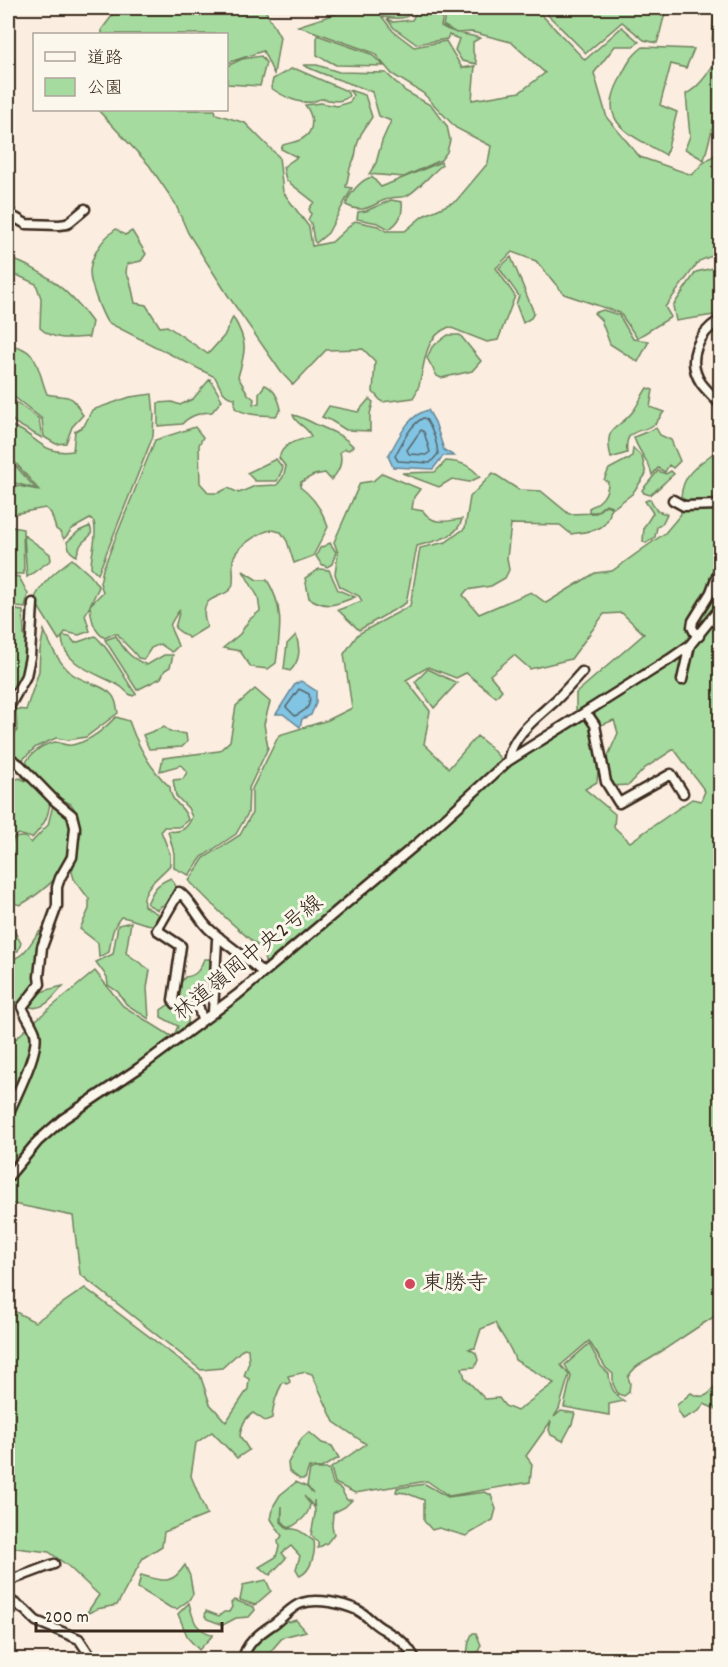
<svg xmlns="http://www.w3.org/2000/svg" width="728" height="1667" font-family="Dekko,'Klee One',sans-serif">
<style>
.green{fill:#a5db9e;stroke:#70825e;stroke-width:1.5;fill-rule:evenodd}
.water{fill:#82c4e3;stroke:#668694;stroke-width:1.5}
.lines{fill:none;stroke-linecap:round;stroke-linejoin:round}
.shore{stroke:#57686d;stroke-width:1.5}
.minor-casing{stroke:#3b2a1e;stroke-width:13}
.minor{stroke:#fbf7ec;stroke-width:8}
.poi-dot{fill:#d1495b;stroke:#fbf7ec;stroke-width:2}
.labels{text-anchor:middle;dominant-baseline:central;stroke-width:6;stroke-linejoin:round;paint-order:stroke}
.street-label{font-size:22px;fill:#3b2a1e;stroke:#fbf7ec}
.poi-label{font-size:22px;fill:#3b2a1e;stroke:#fbf7ec;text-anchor:start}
</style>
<rect width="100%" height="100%" fill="#fbede0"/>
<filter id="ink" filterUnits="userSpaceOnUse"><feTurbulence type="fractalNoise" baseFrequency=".0167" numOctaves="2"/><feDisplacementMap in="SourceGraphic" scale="12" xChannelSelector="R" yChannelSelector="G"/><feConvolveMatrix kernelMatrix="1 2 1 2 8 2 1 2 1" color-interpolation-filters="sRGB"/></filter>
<g filter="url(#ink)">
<path class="green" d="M118 8 265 10 280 37 274 74 263 51 227 63 226 34H102V29Z
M354 8H415C409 22 393 18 382 17L393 31 414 47 446 41 462 68 475 66 472 100 520 92 545 73 511 42 472 32 456 33 443 25 446 14 444 8H535L585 60 622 27 639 42 634 46H615L594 73 607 118 640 157 692 175 702 164 720 151V238L717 254 699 261 665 307 671 317 637 338 620 313 564 294 536 261 512 252 496 268 515 296 498 340 487 342 449 327C417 340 428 377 413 398L382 402 373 392 375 361 363 349 326 350 293 385 281 372 229 297 188 233 175 203 149 165 98 110H215L216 114 245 123 279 157 283 192 309 227 312 246 332 242 355 221 378 226 386 231H405L423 216 456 201 488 163 491 146 456 128 423 93 392 74 374 53 298 26Z
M418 8 441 9 443 15 441 26C456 35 463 33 480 38L473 42V52L477 64 462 61 455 50 459 39 449 35 447 39 416 44 394 28 387 19 393 22 412 20Z
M541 8H668C663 14 661 33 657 43L644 40 622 22 586 53Z
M714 8H720V110L717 111 704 160 685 149 690 136 686 94C701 86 709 71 718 58L712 46Z
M317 35 371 54 384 66 336 65 317 55Z
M643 47 694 49 686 68 671 64 660 105 677 112 666 155C634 136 596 125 619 81 626 66 630 57 643 47Z
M261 56 266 63 260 86 227 84V66L242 59Z
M303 65H317L339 72 386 73 405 91 432 106 447 126 450 140 447 152 441 160 404 177 369 174 376 163 382 141 391 121 379 116 372 92C349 82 326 77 303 65Z
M291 69H296L347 91 349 96C340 104 332 100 322 99 318 99 316 101 312 102 297 104 283 96 271 88L273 79Z
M349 90 365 95 372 117 361 134 357 145 355 157 350 168 346 187 352 188 328 233 316 243 314 241 311 223 308 220 311 214 309 209 314 202 286 180 283 167 297 157 281 149 283 145C289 143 297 142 302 139 316 131 313 115 305 105L321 103 337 106 350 102 353 95Z
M441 162 442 165C431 174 421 186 410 194 404 199 398 196 391 198 373 202 367 216 346 205 348 195 361 179 372 177L381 187Z
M391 200 402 202C403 214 400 222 389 229L378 223 357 219 358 212 366 211Z
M116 229 125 235 132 231 146 254 141 261 127 264 126 273 130 280 135 303 146 305 160 327 167 326 208 354 224 336 233 317C248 342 246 350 238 377L248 394 254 399 253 405 259 403V393L265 385C275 389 279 400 281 409L276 416C262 415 247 416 235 408V398C223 398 220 386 215 377L107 322C101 312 90 284 90 273 90 256 103 238 116 229Z
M511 257 534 313 531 318 523 323 516 304 519 296 499 268Z
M8 258C43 269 70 291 92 322L89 337C70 338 54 341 40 328L41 298 36 284 19 276H8Z
M713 268 720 272V314L676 321 673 306 696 272Z
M603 310 619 315 633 339 649 341 638 362 610 344 601 320 594 313Z
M448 335H460L481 361 472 371 441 378 437 376 427 358 432 347Z
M8 345C40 348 37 370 47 394 56 397 70 394 75 402 78 407 79 410 83 415L72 427 66 443 56 444 44 437 42 419 8 392Z
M210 379 222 400 212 412C201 412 189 416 182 424L158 426V403L172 402 180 405 193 399Z
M647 388 653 390 650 407 664 412C661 415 658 421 655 424 640 434 624 427 627 453L611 458C603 423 618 432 634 410 639 403 642 395 647 388Z
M152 394 154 415 153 436 98 574 91 567C91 552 98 537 94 522L90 519 72 529 64 539 60 532 56 529 51 513 45 508 8 515V484L39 490 8 454V425C36 432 39 456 73 451L75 431 84 426 92 410 130 397Z
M8 396 39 419 42 438 15 423 8 415Z
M369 399 373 402 370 414V431L346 430 330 420 322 417 329 406 358 412Z
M293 415C302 417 307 420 315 424 330 431 342 434 353 446L349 450 345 449 340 452C343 463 339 472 331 480L325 473 314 475 301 482 300 487C314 497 322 510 328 527L313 556 294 563 287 541 281 532C278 532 275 530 272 530 261 531 234 548 233 560 232 568 235 580 232 587 225 601 195 591 207 627L189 638 175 628 180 609C165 632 170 622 178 646L172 652 160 644 151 648 144 659 138 658C133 649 123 644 118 634H113L105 638C93 632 91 616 90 606L85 615 90 631 79 635 65 632 63 636 70 637 75 643 95 636C109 647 124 678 136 694L133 696C126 694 125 688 118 685 99 674 62 665 62 637L59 640 34 600C41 583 57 570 72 559L90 575 99 587 90 605 103 592 100 583 103 569 155 440 195 427 203 437 199 445 200 483 209 493H218L228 488 239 493 255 486 277 485 283 477 286 467 279 458C283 442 297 441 311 437 308 426 296 425 293 415Z
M656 428 660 435 671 440 680 461 673 468 669 465 665 472 658 468 652 475C650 461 637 451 634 437Z
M633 448 642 457 646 474 632 494 612 509V506L606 504 596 512H589V508C601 502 608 495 608 482L604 480 609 469 626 460H629L632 456Z
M720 448V1313C697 1327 676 1342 653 1357 641 1365 637 1363 628 1377L630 1383 629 1392 624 1396 618 1394 613 1384V1374L606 1368 589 1341 561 1365 569 1375 559 1409 554 1417 561 1411 575 1413 572 1424 563 1441 551 1435 549 1430 551 1421 526 1456 532 1464 530 1482 449 1496 427 1481 355 1493 335 1483 331 1468 366 1444 334 1422 312 1374 306 1372 288 1376 290 1382 287 1384 283 1382C276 1394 273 1404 272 1418L265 1421 253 1413C244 1418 241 1426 240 1436L249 1450 237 1458 212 1432 196 1443 191 1476 207 1515 164 1532 162 1546 143 1558 117 1605 97 1609 86 1614 99 1595 68 1566 49 1552 8 1547V1295L12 1310 35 1322 85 1288 200 1375 210 1404 226 1422 248 1389 249 1379 244 1376 249 1362 248 1349 244 1348 222 1368 201 1370 80 1274 73 1216 8 1203V1046L37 1019 95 971 123 1006 179 1041 267 972 263 951 227 919 189 881 204 858 240 835 252 813V789L279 735 328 720 352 708 344 654 358 634 410 606 420 548 446 542 465 528 470 497 493 473 519 490 541 491 569 514 596 513 606 505 611 507C609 532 591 531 571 534L560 525 511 524 507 558 509 570 505 578 491 586 467 590 463 595 479 614 531 592 546 603 595 573 612 571 665 533 681 514C678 475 692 470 720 448ZM622 613 644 634 576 693V725L508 767 489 746 477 736 449 768 424 744 430 711 406 680 428 667 456 678 466 673 496 697 502 690 490 675 514 655 530 669 571 659 604 614ZM614 720 618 733 607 758 610 786 629 785 645 768 674 749 705 791 701 801 692 799 630 842 614 827 615 814 585 789 597 782 598 771 592 741 599 726ZM495 1323C502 1337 511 1346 515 1360L554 1383 517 1411 505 1406 499 1398 485 1399 465 1378 462 1368 475 1367 478 1360 476 1353 469 1349 475 1348 481 1329Z
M8 457 36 489 8 481Z
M276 459 283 468 277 481H255L247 473Z
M446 461C462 462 470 465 480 477L469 482 452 479 439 487 402 473 435 472Z
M658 471 666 474 671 471 674 474C665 481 659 489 650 495L644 493 642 490Z
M382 473 420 489 414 497 412 509 423 511C434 526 445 521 462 519 458 538 434 541 417 546L406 603 359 630 338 610 362 601 359 596 340 587 335 574 338 553 334 542 360 483 373 481Z
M650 499 657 511 667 514 662 524 657 527 655 537 646 543 643 541 644 527 653 513 645 501Z
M8 526 23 529 24 574H8Z
M90 526C94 536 89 536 83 542 79 546 78 552 76 556L70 551 67 542 79 531Z
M24 535 50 554 51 560 27 577Z
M330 543 336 552 332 564 327 567 321 564 316 556 320 548Z
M319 569 329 570 338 590 355 597C336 605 327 609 309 598L305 578Z
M243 571 257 580H267C285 608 280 632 276 663L268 669 251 667 240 651 223 648 240 634 249 620 260 611 258 597Z
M8 575 19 577 28 594 25 608 8 606Z
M8 609 23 611 24 636 28 638 22 675 10 698 8 699Z
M44 630C51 646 57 661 71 673 83 683 103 684 112 695 116 699 117 707 118 713L86 737 68 740 56 738 36 747 20 762 8 754V748L17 730 16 709 26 710 39 671 40 650Z
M296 635C300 649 301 660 290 671L284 669 287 644Z
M116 636C125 651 130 658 147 665L164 655H173L170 667 165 670 161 678 137 690 105 640Z
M428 669 457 683 434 708 415 682Z
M255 689 270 702 264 724 268 748 249 788 248 813 236 834 202 857 189 875 174 868V853L168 831C181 833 187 829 192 817L188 808 176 796 173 780 183 779 187 772 181 765 160 771 163 758 219 751 230 741 236 706Z
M116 717 129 721C138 747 150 769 170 787 170 804 185 805 188 820L179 827H164L161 831 170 854V865C159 878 141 887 144 906L158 914 154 925C142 925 133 918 121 917 112 927 111 939 109 952L99 957 98 943 80 929 89 909V899L74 879 72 872 81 832 77 813 71 804 22 777C22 760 38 745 55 742 60 742 63 745 68 745 72 746 78 743 82 742 96 737 105 727 116 717Z
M164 727 171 732 186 734 187 742 182 747 149 749 143 735Z
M19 778 31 783 50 802C48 820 43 825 32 838L18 834 9 841 8 848 11 854 10 857 8 856V787L11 782Z
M53 805 61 809 71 821C71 832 72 848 69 859 63 876 35 897 20 905L8 901V859H11L14 855 10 847 14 838C23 836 26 836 31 843L48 825Z
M171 878 177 888 169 904 161 906 158 910 147 904C153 890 156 884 171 878Z
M8 920 21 943 18 951H8Z
M131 922 126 953 150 970 147 988 149 1019 126 1004 118 992 108 985 107 977 96 962 113 954 118 925Z
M45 927C38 944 32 965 36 983L20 1006H13L8 1003V960C29 958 32 934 45 927Z
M204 959H209L212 965 211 981 202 982 196 1005C187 1003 182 1002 177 994L178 986 185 977C197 976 200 969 204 959Z
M63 986C54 996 43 1013 28 1006 32 991 51 989 63 986Z
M171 1003 188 1009V1023L180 1033H175L178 1026 161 1017V1010Z
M589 1344 601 1366 609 1374C610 1387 614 1395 624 1401L609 1404V1415L564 1407 571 1376 565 1365Z
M720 1380V1411L704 1404 699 1411 683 1419 678 1411 677 1405 691 1393C707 1402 711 1391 720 1380Z
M309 1432 322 1443 332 1446 339 1458 321 1468 309 1467 305 1479H300L289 1471 288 1463 302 1438Z
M310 1469H329L333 1484 341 1489 347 1500H352L345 1507 333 1513 332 1526 334 1534 327 1543 318 1548V1542L311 1535 315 1514 314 1500V1507L304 1496 310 1504C309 1516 299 1523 289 1528L282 1521V1506L281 1522 288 1529C299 1527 306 1536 314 1541 316 1553 311 1571 300 1576L296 1569 300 1556 291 1546 282 1553 286 1558 270 1575 259 1567 276 1557 279 1547 278 1541 282 1536 271 1519 274 1505 280 1495 296 1482 307 1487 313 1494 307 1486Z
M425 1484 448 1497 485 1492 491 1495 496 1509 493 1520 466 1536 439 1528 432 1530 424 1521V1500L406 1493 396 1492 397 1488Z
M185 1565 190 1576 193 1594 189 1600 177 1609 171 1608 138 1588 141 1575C163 1581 171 1586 185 1565Z
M266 1580 271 1591 255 1605 240 1600 243 1585Z
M234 1600 254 1607 255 1610 249 1617 236 1618 223 1625 207 1619 205 1616 206 1611 219 1616 224 1612H229L232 1607 231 1603Z
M189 1603C194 1622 194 1628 213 1635L199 1650 188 1638 178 1614Z
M285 1619 289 1622 296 1620 306 1631 283 1637 264 1659 246 1660C248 1643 273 1629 285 1619Z
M473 1633H476L481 1645C477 1654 476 1660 465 1659 470 1649 466 1642 473 1633Z"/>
<path class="water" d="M428 410 435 422 444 450 454 456H443L433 469 393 467 388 456C398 440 407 415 428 410Z
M301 681 316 691V703L311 715 302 719 300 727 283 714H276L295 684Z"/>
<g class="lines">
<path class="shore" d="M423 418 426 419C432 429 437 441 438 454L430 463 398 461 395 456C402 443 410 425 423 418Z
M421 430 424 432 430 452 426 455 409 454 407 450Z
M299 689 309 694C312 707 305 711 295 716L286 707Z"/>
<g class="minor-casing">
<path id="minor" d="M8 208 12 216 26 224 59 225 67 224 85 209
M720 320C699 333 685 359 701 383 707 391 714 397 720 404
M673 500 684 506 720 505
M699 636 695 633 692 627 693 621 711 592 720 567
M682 680 690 645
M586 712 595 725 606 782 619 803 671 774 683 793
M8 725 9 707 26 676 30 657 33 603
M8 757 20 765 55 801 72 815 75 827 72 857 60 878 57 887V906L42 947 39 977 40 984 22 1007C25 1015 33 1026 35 1033 40 1051 15 1097 8 1115
M508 761C512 734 538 717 556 700 565 691 574 681 582 672
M213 1012 217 940 219 937
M202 1020 199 1008 176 1004 173 1000 181 946 157 930 179 892C189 898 198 918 208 928 225 944 246 957 263 973
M8 1177 38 1141 63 1119 139 1068 237 995 418 843 508 761 670 659 690 645 720 608
M8 1583 11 1580 54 1564
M8 1599 25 1610 36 1621 79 1639 93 1660
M243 1660C245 1644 260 1633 272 1625 282 1619 291 1606 302 1603 317 1598 342 1603 357 1610 366 1614 373 1624 383 1629 401 1641 404 1640 416 1660"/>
</g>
<use href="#minor" class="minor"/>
</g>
</g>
<circle class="poi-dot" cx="410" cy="1284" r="6"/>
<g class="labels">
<g class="street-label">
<text transform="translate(249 959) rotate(-39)">林道嶺岡中央2号線</text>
</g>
<g class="poi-label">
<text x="422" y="1284">東勝寺</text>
</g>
</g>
<rect width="728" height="1667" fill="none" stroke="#fbf7ec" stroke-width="30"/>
<rect x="15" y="15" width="698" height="1637" fill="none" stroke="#3b2a1e" stroke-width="2" filter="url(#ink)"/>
<rect x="33" y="33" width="195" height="78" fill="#fbf7ec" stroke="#aea59a" stroke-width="1.5"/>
<rect x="45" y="52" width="30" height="9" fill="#fbf7ec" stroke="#aea59a" stroke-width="1.5"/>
<text x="87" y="63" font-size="18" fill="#3b2a1e">道路</text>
<rect x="45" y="78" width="30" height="18" fill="#a5db9e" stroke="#aea59a" stroke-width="1.5"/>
<text x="87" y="93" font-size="18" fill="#3b2a1e">公園</text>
<path d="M36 1622v9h186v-9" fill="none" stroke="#3b2a1e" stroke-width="3"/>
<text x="45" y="1622" font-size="18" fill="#3b2a1e" stroke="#fbf7ec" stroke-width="4.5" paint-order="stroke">200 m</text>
</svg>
